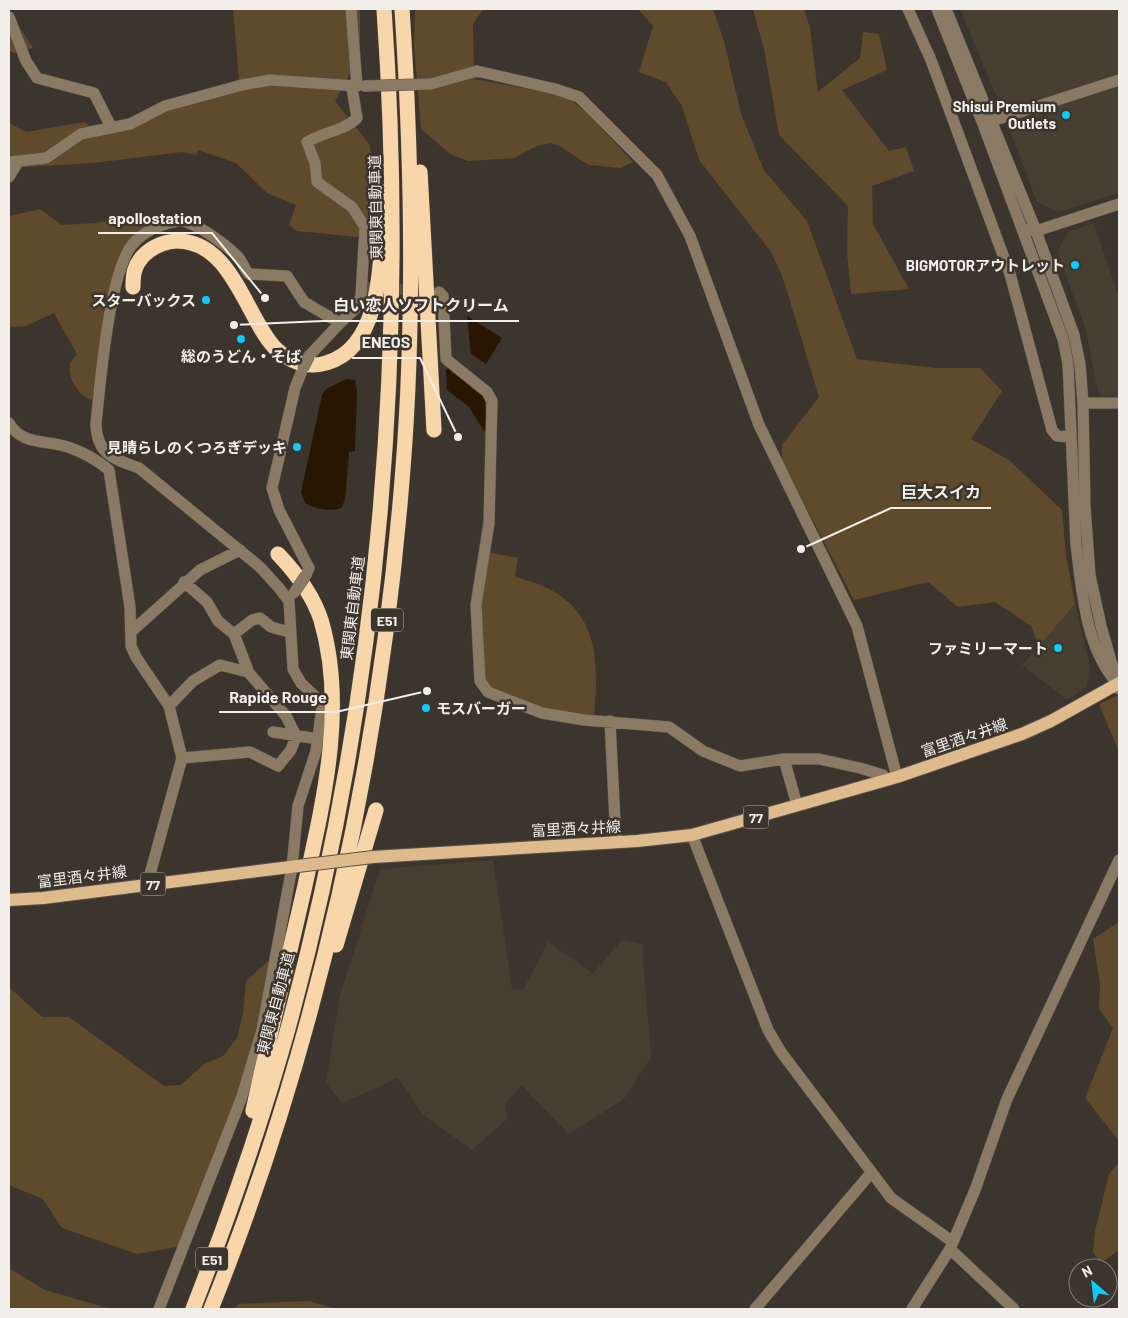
<svg xmlns="http://www.w3.org/2000/svg" width="1128" height="1318" font-family="Barlow,'Noto Sans JP',sans-serif">
<style>
.built{fill:#483e31}
.green{fill:#604a2c}
.water{fill:#291600}
.lines{fill:none;stroke-linecap:round;stroke-linejoin:round}
.minor-tunnel{stroke:#565149;stroke-width:11;stroke-dasharray:11 5.5;stroke-linecap:butt}
.minor-casing{stroke:#58534b;stroke-width:12}
.major-casing{stroke:#58534b;stroke-width:14}
.highway-casing{stroke:#58534b;stroke-width:16}
.minor{stroke:#8a7963;stroke-width:11}
.major{stroke:#deba8d;stroke-width:12}
.highway{stroke:#f9d6aa;stroke-width:15}
.minor-bridge-casing{stroke:#58534b;stroke-width:12;stroke-linecap:butt}
.major-bridge-casing{stroke:#58534b;stroke-width:14;stroke-linecap:butt}
.minor-bridge{stroke:#8a7963;stroke-width:11}
.major-bridge{stroke:#deba8d;stroke-width:12}
.poi-dot{fill:#10cafa;stroke:#3b352d;stroke-width:2}
.labels{text-anchor:middle;dominant-baseline:central;stroke-width:5;stroke-linejoin:round;paint-order:stroke}
.shield{fill:#3b352d;stroke:#bbb6b1;stroke-width:1}
.shield-label{font-size:14px;font-weight:bold;fill:#f2eee9}
.poi-label{font-size:15px;font-weight:bold;fill:#f2eee9;stroke:#3b352d;text-anchor:end}
.street-label{font-size:15px;fill:#f2eee9;stroke:#3b352d}
.leader{fill:none;stroke:#f2eee9;stroke-width:2}
.callout-dot{fill:#f2eee9;stroke:#3b352d;stroke-width:2}
.callout-label{font-size:16px;text-anchor:middle;font-weight:bold;fill:#f2eee9;stroke:#3b352d;stroke-width:5;stroke-linejoin:round;paint-order:stroke}
</style>
<rect width="100%" height="100%" fill="#3b352d"/>
<path class="built" d="M960 9H1119V193L1058 212 1037 202 1010 131 1015 121 1009 108 1000 105Z
M1094 223 1119 297V396H1102L1098 392 1085 327 1057 252 1068 232Z
M1075 604 1090 665 1087 687 1067 700 1022 665Z
M493 860 512 988 523 990 548 942 593 973 622 940 642 944 651 1057 624 1099 569 1134 522 1086 505 1103 507 1119 472 1150 422 1114 398 1078 342 1103 326 1083 340 995 380 869Z"/>
<path class="green" d="M233 9H360V55L335 101 370 145 373 180 371 226 357 237 297 231 289 225 296 205 267 193 236 163 198 150 197 155 182 152 93 163 9 168V123L26 132 85 122 89 126 131 118 239 79Z
M415 9H483L473 24 474 79 566 96 587 113 633 162 621 168 589 165 559 146 550 143 537 146 514 158 468 161 450 154 421 129 414 45Z
M638 9H713L724 41 741 114 764 170 807 221 857 359 935 368H980L1002 391 971 439 1009 460 1062 510 1066 555 1075 604 1039 646 1031 626 995 602 958 607 928 582 854 600 782 460V445L819 397 783 278 771 252 699 160 682 106 666 82 639 72 653 26Z
M753 9H804L810 28 818 92 860 58 863 32 879 34 887 70 842 90 889 151 906 147 914 171 872 186 873 224 909 289 851 294 847 252 848 206 779 135 765 53Z
M9 13 11 14 33 48 15 53 9 51Z
M40 209 62 225 95 223 148 215 177 218 130 243 97 395 91 400C79 396 67 378 70 364 71 361 75 356 77 354L54 313 26 326 11 327 9 324V216Z
M488 552 518 558 515 577C594 596 601 645 594 716L543 710 491 690 482 675 478 620Z
M1119 695V752L1099 704Z
M1119 922V1141L1085 1098 1113 1028 1099 1009 1100 984 1093 939Z
M277 953 289 962 291 980 280 1018 182 1246 137 1254 62 1228 43 1199 9 1185V987L42 1017H69L164 1086 181 1085 204 1064 223 1056 237 1038 243 1013 246 981Z
M1119 1162V1250L1101 1263 1093 1252 1095 1231 1109 1174Z
M9 1268 45 1290 111 1309H9Z
M309 1301 336 1309H234L238 1304Z"/>
<path class="water" d="M467 316 502 338 486 364 471 354Z
M450 367 453 374 456 373 484 397 488 428 484 431 469 407 447 390 446 370Z
M346 379 355 380 357 392 355 451 349 452 345 500 341 508C331 512 314 509 305 503L301 492 322 395 326 389Z"/>
<g class="lines">
<path class="minor-tunnel" d="M362 287 418 291"/>
<g class="minor-casing">
<path id="minor" d="M351 9 357 86
M908 9 931 60 1010 274 1052 430 1057 436 1071 437
M937 9 983 124 1063 339 1068 364 1076 545C1082 590 1085 646 1116 682
M946 9 1036 231 1074 335 1080 364 1083 403 1085 507 1090 575 1101 626 1119 689
M9 17 26 61 37 78 94 93 111 127
M431 84 477 71 555 89 579 97 657 175 690 236 759 425 857 626 897 777
M992 121 1119 80
M9 162 46 158 81 134 130 124 165 106 242 85 270 80 357 86
M9 177 18 162
M1029 229 1036 231 1119 204
M439 292 443 296 446 359 487 392 492 401 489 523 476 605 480 681 488 692 542 713 584 720 669 727 703 751 740 766 784 759H819L860 768 883 775 886 780
M309 356 340 323
M303 368 295 388 272 488 279 510 309 568 306 575
M1083 403H1119
M9 423C21 445 46 440 68 447 83 452 97 460 109 470L130 607 131 646 136 657 169 706 182 758 147 885
M131 632 200 570 240 550
M234 634 252 620 260 618 271 627 289 632
M169 706 193 681 220 665 248 672
M610 721 616 842
M273 732 319 739
M182 758 250 752 278 766 291 750 296 736 286 716 249 673 234 634 218 621 207 602 184 582
M784 759 797 805
M692 835 768 1030 781 1052 891 1198 953 1242
M950 1249 1014 1309
M159 1309 241 1099 262 1030 292 867 298 806 316 751 322 707 320 701 301 683 293 669 289 601 279 588 260 567 139 468C114 459 97 455 96 424 100 384 109 274 132 245 139 236 152 228 163 225 172 222 181 219 189 223 203 228 229 247 239 258 243 263 244 269 249 274L287 276 304 302 340 323 355 309 361 296 365 227 352 207 317 182 315 163 307 142C323 132 344 131 357 118L352 88
M755 1309 871 1173
M912 1309 950 1249 975 1190 1007 1099 1119 860"/>
</g>
<g class="major-casing">
<path id="major" d="M373 857 637 841 692 835 897 777 1022 734 1051 721 1119 683
M9 900 43 898 298 866"/>
</g>
<g class="highway-casing">
<path id="highway" d="M420 172 434 430
M133 287C133 274 134 266 143 256 152 247 163 242 176 241 232 240 246 318 275 348 288 361 308 369 326 363 388 346 380 242 384 192
M336 945 376 810
M253 1111C269 1037 287 964 304 890 323 803 347 708 321 620 313 595 296 573 278 554
M193 1309C229 1216 262 1122 289 1025 379 695 408 350 384 9
M211 1309C318 1042 381 755 403 468 415 315 412 162 402 9"/>
</g>
<use href="#minor" class="minor"/>
<use href="#major" class="major"/>
<use href="#highway" class="highway"/>
<g class="minor-bridge-casing">
<path id="minor-bridge" d="M364 86 431 84
M303 368 309 356
M294 593 306 575"/>
</g>
<g class="major-bridge-casing">
<path id="major-bridge" d="M298 866 373 857"/>
</g>
<use href="#minor-bridge" class="minor-bridge"/>
<use href="#major-bridge" class="major-bridge"/>
</g>
<g class="poi-dot">
<circle cx="1066" cy="115" r="5"/>
<circle cx="1075" cy="265" r="5"/>
<circle cx="206" cy="300" r="5"/>
<circle cx="241" cy="339" r="5"/>
<circle cx="297" cy="447" r="5"/>
<circle cx="1058" cy="648" r="5"/>
<circle cx="426" cy="708" r="5"/>
</g>
<g class="labels">
<g class="shield">
<rect x="371" y="608.5" width="32" height="23" rx="4"/>
<rect x="743.5" y="805.5" width="25" height="23" rx="4"/>
<rect x="140.5" y="872.5" width="25" height="23" rx="4"/>
<rect x="196" y="1247.5" width="32" height="23" rx="4"/>
</g>
<g class="shield-label">
<text x="387" y="620">E51</text>
<text x="756" y="817">77</text>
<text x="153" y="884">77</text>
<text x="212" y="1259">E51</text>
</g>
<g class="poi-label">
<text x="1056" y="106">Shisui Premium<tspan x="1056" dy="17">Outlets</tspan></text>
<text x="1065" y="265">BIGMOTORアウトレット</text>
<text x="196" y="300">スターバックス</text>
<text x="241" y="356" text-anchor="middle">総のうどん・そば</text>
<text x="287" y="447">見晴らしのくつろぎデッキ</text>
<text x="1048" y="648">ファミリーマート</text>
<text x="436" y="708" text-anchor="start">モスバーガー</text>
</g>
<g class="street-label">
<text transform="translate(375 207) rotate(-91)">東関東自動車道</text>
<text transform="translate(352 608) rotate(-83)">東関東自動車道</text>
<text transform="translate(964 737) rotate(-19)">富里酒々井線</text>
<text transform="translate(576 828) rotate(-3)">富里酒々井線</text>
<text transform="translate(82 876) rotate(-7)">富里酒々井線</text>
<text transform="translate(275 1003) rotate(-75)">東関東自動車道</text>
</g>
</g>
<path class="leader" d="M265 298L212 233H98M234 325L323 321H519M458 437L420 358H352M801 549L891 508H991M427 691L336 712H219"/>
<g class="callout-dot">
<circle cx="265" cy="298" r="5"/>
<circle cx="234" cy="325" r="5"/>
<circle cx="458" cy="437" r="5"/>
<circle cx="801" cy="549" r="5"/>
<circle cx="427" cy="691" r="5"/>
</g>
<g class="callout-label">
<text x="155" y="224">apollostation</text>
<text x="421" y="311">白い恋人ソフトクリーム</text>
<text x="386" y="348">ENEOS</text>
<text x="941" y="498">巨大スイカ</text>
<text x="278" y="703">Rapide Rouge</text>
</g>
<rect width="1128" height="1318" fill="none" stroke="#f2eee9" stroke-width="20"/>
<g transform="translate(1093 1283) rotate(332)"><circle r="24" fill="#3b352d" stroke="#847f78"/>
<path d="M0-4L9 19L0 12L-9 19Z" fill="#10cafa"/>
<text y="-8" font-size="14" font-weight="bold" text-anchor="middle" fill="#f2eee9">N</text>
</g>
</svg>
